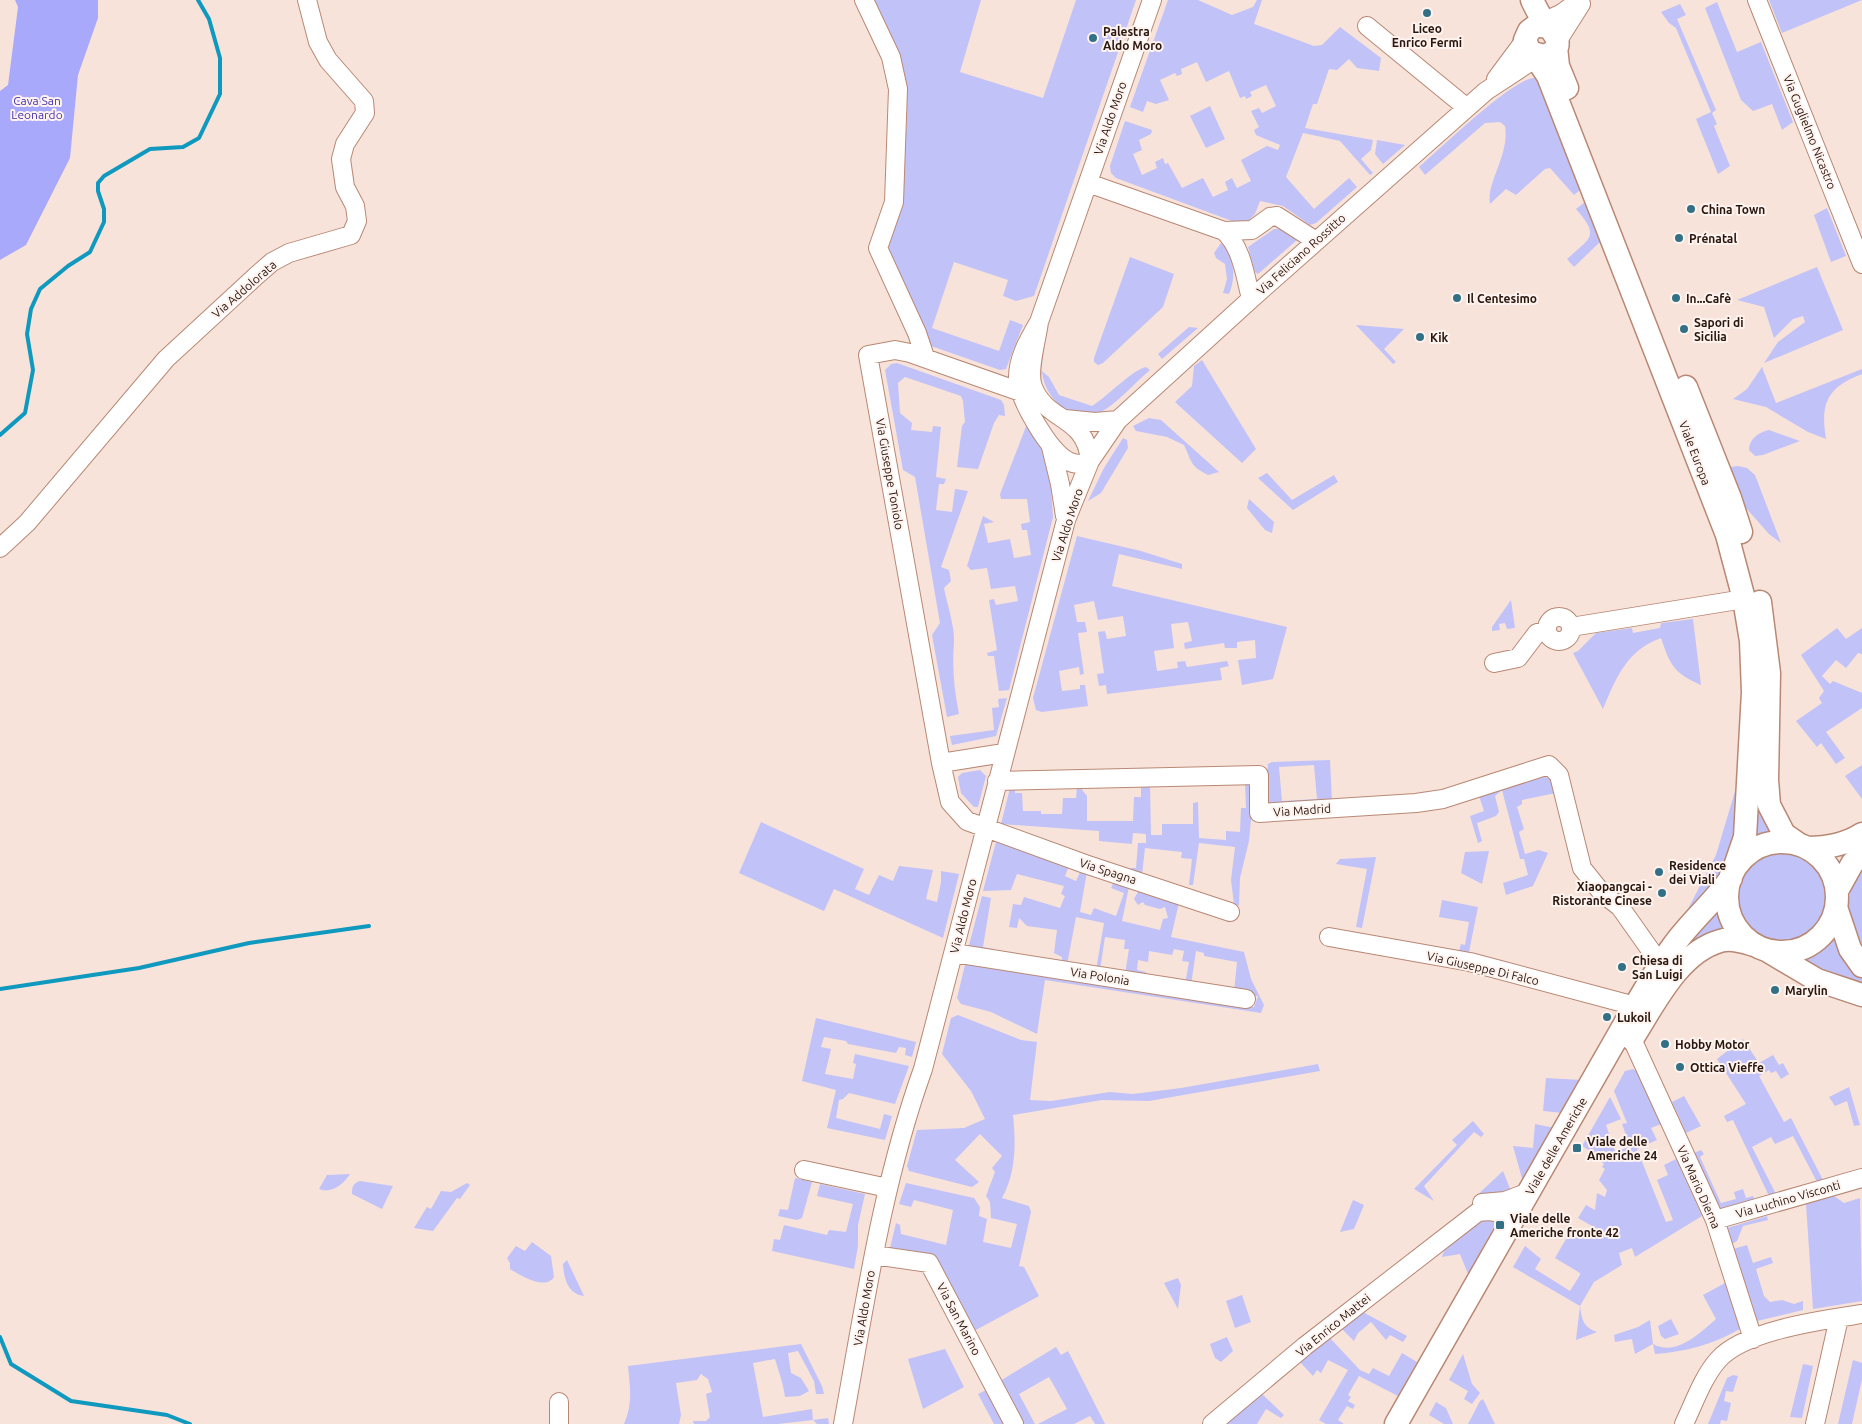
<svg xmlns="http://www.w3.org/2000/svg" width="1862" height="1424" font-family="Ubuntu,sans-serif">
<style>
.green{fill:#c1c2f8;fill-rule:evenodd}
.forest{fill:#a9a9fb}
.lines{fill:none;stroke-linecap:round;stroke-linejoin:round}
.stream{stroke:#0f99bf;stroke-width:4}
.minor-casing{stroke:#b88874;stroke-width:20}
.major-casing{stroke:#b88874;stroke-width:25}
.minor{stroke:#fff;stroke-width:18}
.major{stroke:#fff;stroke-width:22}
.poi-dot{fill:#327086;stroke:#fef3ee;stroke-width:2}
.labels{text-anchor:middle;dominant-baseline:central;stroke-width:4;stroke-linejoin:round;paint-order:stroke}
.poi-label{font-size:12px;font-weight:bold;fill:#29160f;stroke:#fef3ee;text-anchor:start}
.park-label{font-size:12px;fill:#4733a7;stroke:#fef3ee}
.street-label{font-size:12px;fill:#29160f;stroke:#fef3ee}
</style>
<rect width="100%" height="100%" fill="#f8e3da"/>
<path class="green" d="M869 0H981L960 72 1043 98 1076 0H1136L1034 296 1016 301 1003 296 1008 280 954 262 932 328 999 351 1010 320 1023 325 1006 369 1000 370 931 346 889 264 885 252 900 196 907 122 903 81Z
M1168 0H1198L1232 15 1253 7 1257 0H1262L1254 24 1314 46 1322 45 1340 27 1381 58 1379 71 1357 68 1349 59 1337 70 1329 69 1317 104H1313L1305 128 1373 140 1371 150 1361 159 1373 173 1370 175 1340 141 1303 133 1286 177 1314 209 1349 178 1357 187 1316 223 1310 225 1283 206 1260 201 1255 214 1247 222 1232 221 1116 178 1111 173 1110 166 1125 121 1152 130 1151 134 1139 140 1142 150 1133 154 1142 175 1157 168 1155 162 1163 158 1165 164 1168 163 1182 188 1203 178 1213 197 1228 190 1225 182 1232 178 1237 188 1251 181 1241 160 1267 146 1278 150 1280 145 1256 135 1254 130 1259 127 1251 111 1259 108 1262 113 1276 106 1266 85 1250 92 1252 96 1246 99 1245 96 1240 98 1229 71 1206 82 1197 62 1181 69 1182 74 1177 76 1175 73 1160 80 1169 100 1156 104 1147 101 1143 112 1130 107Z
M1769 0H1862L1782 33Z
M1717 2 1737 52 1761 42 1793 122 1782 130 1772 104 1753 111 1741 100 1705 8Z
M1680 4 1686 15 1677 19 1716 110 1712 113 1717 124 1714 126 1730 166 1718 174 1696 119 1711 112 1676 28 1669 23 1661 12Z
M1533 78 1538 79 1581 189 1574 195 1550 168 1545 169 1516 195 1506 189 1490 204C1486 183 1510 154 1505 126L1500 122 1485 123 1425 175 1419 167C1441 148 1510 81 1533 78Z
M1210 106 1225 139 1206 148 1190 116Z
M1377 140 1405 145 1383 164 1375 154Z
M1585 202 1601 241 1574 267 1567 259C1591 237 1600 237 1576 209Z
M1827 208 1846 256 1831 262 1814 215Z
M1274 229H1280L1297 240 1258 274 1255 272 1248 247Z
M1221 243C1235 257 1236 278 1229 294L1223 293 1227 279 1225 264 1216 258 1214 253Z
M1130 257 1174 274 1163 307 1103 363 1098 365 1094 362V358Z
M1817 267 1843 330 1764 363 1778 342 1805 322 1803 316 1793 319 1774 338 1764 307 1737 300Z
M1356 325 1404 329 1384 349 1396 362 1393 364Z
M1189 327 1198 328 1162 359 1158 354Z
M1202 360 1256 449 1242 463 1175 402 1192 386 1194 366Z
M897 363 1001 400 1004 405 1005 416 999 415 994 423 978 469 957 467 962 426 965 422 963 401 961 396 905 377 898 383 900 413 912 423 911 430 932 432 933 426 941 427 936 477 946 479 944 484H939L936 510 952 512 955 489 968 491 941 567 949 570 951 581 944 588C947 603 955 628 954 642 952 667 954 689 959 714L947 717 932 635 940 623 915 477 903 470 885 370 891 364Z
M1146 367 1150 370C1136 382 1122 398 1106 409 1078 428 1044 401 1042 371L1049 377 1059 395 1092 406C1107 397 1132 370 1146 367Z
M1762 367 1776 403 1862 369V374C1828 387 1820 402 1826 439L1808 432 1766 407 1733 399 1747 389Z
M1149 418 1161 420 1219 472 1208 475C1190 466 1192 462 1184 445L1167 437 1136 431 1133 426Z
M1027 424 1036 436 1045 457 1051 487 1053 517 1009 690 999 691 994 656H988L987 653 997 650 989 600 994 599 996 605 1018 601 1015 586 991 589 987 568 971 570 967 566 983 516 994 522 984 524 988 543 1010 539 1014 558 1031 555 1027 530H1022L1021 524 1030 522 1027 499H1001L1000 494Z
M1769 430 1800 441 1763 455 1755 456 1749 450C1749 439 1759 432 1769 430Z
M1123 438 1127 440 1128 448 1101 493 1088 501 1104 468Z
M1738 466 1747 468 1755 475 1781 543 1769 534 1746 508 1730 467Z
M1267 473 1292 500 1334 475 1338 482 1293 510 1258 478Z
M1249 499 1274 522 1272 533 1265 530 1247 508Z
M1077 536 1141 551 1182 564V569L1119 554 1112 586 1287 627 1273 679 1242 685 1238 660 1256 658 1255 640 1237 642V648H1225L1224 643 1185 649 1184 643 1192 641 1188 622 1171 624 1174 648 1154 651 1157 671 1178 668 1177 662 1185 661 1187 667 1227 661 1229 666 1220 668 1222 680 1107 694 1106 685 1099 686 1097 674 1104 673 1098 632 1105 631 1107 639 1126 636 1123 616 1098 620 1094 601 1074 605 1077 622H1085L1087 632 1078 633 1084 674 1080 675 1079 667 1059 671 1062 691 1080 689V685H1085L1088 706 1042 712 1036 710 1033 698Z
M1511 600 1515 628 1507 629 1505 623 1499 624 1500 630 1492 631V627Z
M1693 619 1701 685C1673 673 1670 664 1661 638 1627 650 1616 678 1603 709L1573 653 1578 651 1596 633 1632 628 1633 633 1660 628 1661 623Z
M1837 628 1846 639 1862 628V654L1858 653 1846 668 1836 660 1822 676 1830 684 1833 681 1862 693V708L1826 732 1845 758 1836 764 1821 743 1817 747 1796 721 1822 703 1819 698 1824 691 1801 655Z
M1007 698 996 736 952 745 950 736 994 730 992 708 999 707 998 699Z
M1758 725 1777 834 1753 842Z
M1330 760 1332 802 1267 805 1264 802 1268 764 1272 762ZM1314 765 1317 799 1282 801 1279 767Z
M1862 765V799L1845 776Z
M980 770 986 776 978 807H974L961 793 958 777 962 773Z
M1542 777C1553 777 1554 785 1556 793L1522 800V804L1517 807 1524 829 1519 832 1525 854 1539 850 1548 853 1533 886 1506 895 1503 883 1528 875 1524 859H1520L1502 790 1495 796 1499 812 1496 816 1477 823 1482 841 1478 843 1470 816 1484 811 1479 796Z
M1739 778 1738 821 1725 871 1675 934 1716 855Z
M1245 783 1254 787 1249 841 1240 878 1239 906 1234 904 1231 880 1235 847 1199 843 1193 885H1189L1192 859 1181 858 1182 852 1145 848 1142 875 1131 871V868H1136L1138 843H1146V834L1133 833 1132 844 1099 841V831L1001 824 1010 788H1015V793H1022L1023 811H1041V814H1062L1063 798H1076L1077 786H1079L1087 796V821H1133L1134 797H1141V785H1150L1151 835H1162V824H1193V803L1198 802 1199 838 1226 840V831L1240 832 1241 808H1246Z
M761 822 864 869 855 889 869 895 879 875 893 881 899 866 933 870 926 899 937 902 941 882V871L959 874 943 938 834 889 824 911 739 873Z
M997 838 1069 866 1065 876 1076 881 1081 870 1087 872 1080 912 1091 915 1094 908 1116 916 1124 893 1111 888 1114 881 1129 887 1122 921 1160 930 1163 919 1168 918 1165 907 1160 909 1145 905 1143 902 1138 905 1134 899 1139 890 1179 903 1171 937 1244 952 1251 979 1264 1005 1261 1013 1045 980 1037 1034 991 1012 961 1004 957 998 966 961 1254 1007 1258 996 1234 992 1237 962 1204 956V953L1196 951 1191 985 1185 984 1189 962 1182 961 1184 951 1174 949 1172 955 1149 951 1148 962 1138 960 1137 970 1146 972V978L1125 974 1129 949H1124L1125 940 1105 937 1100 970H1096L1104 923 1076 917 1067 965 1062 964V957L1054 953 1057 930 1027 926 1019 918 1017 928 1009 927 1013 904 1021 905 1024 897 1060 908 1065 896 1061 894 1064 886 1017 874 1011 890 983 891Z
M1489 851 1482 884 1461 873 1465 852Z
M1738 898a45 45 0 1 1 90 0a45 45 0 1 1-90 0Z
M1376 857 1362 928 1356 927 1367 869 1336 864 1340 859Z
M1862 866V949C1846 916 1843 899 1862 866Z
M982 896 991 898 983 947 993 949V953L968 949Z
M1442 900 1478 907 1469 952 1459 951 1461 944 1465 945 1469 922 1439 917Z
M1717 909 1721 911 1730 933 1695 945 1679 948Z
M1834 935 1862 974V988L1798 960 1823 947Z
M958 1015 1021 1040 1037 1042 1030 1100 1051 1101 1110 1092 1133 1094 1181 1088 1318 1064 1320 1071 1149 1101 1102 1100 1013 1115C1016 1143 1016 1173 1002 1198L1029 1206 1031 1212 1019 1266 1024 1267 1039 1296 974 1331 934 1254 890 1248 896 1223 900 1225 901 1234 946 1245 953 1210 914 1200 911 1207 899 1204 906 1183 974 1198 980 1207 979 1216 987 1219 983 1242 1011 1248 1017 1224 991 1218 990 1202 986 1196 995 1172 992 1168 1002 1156 980 1134 955 1160 979 1182 972 1187 909 1171 907 1166 917 1130 964 1128 985 1119 971 1091 942 1054 951 1018Z
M816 1018 916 1042 912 1057 905 1055 906 1048 899 1047 896 1053 848 1044 846 1041 824 1037 821 1047 831 1049 825 1074 853 1079 856 1064 853 1063 855 1054 909 1066 895 1104 849 1093 843 1099 839 1100 836 1118 880 1129 884 1114 892 1116 885 1140 827 1128 836 1090 802 1081Z
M1743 1039 1759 1063 1773 1055 1779 1065 1783 1063 1789 1074 1781 1079 1776 1071 1771 1073 1769 1070 1759 1076 1784 1122 1791 1118 1823 1180 1817 1182 1793 1136 1775 1144 1771 1137 1752 1147 1776 1194 1769 1196 1733 1120 1727 1122 1724 1116 1746 1104 1717 1059Z
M1633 1069 1638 1072 1661 1124 1651 1128 1657 1140 1637 1149 1666 1222 1673 1220 1657 1180 1668 1175 1664 1165 1676 1159 1702 1216 1635 1257 1632 1248 1619 1253 1622 1265 1594 1282 1580 1306C1582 1320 1583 1327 1597 1332L1576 1340 1580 1306 1513 1267 1525 1246 1541 1259 1535 1269 1570 1291 1580 1275V1273L1555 1258 1573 1227 1591 1237 1592 1226 1578 1218 1586 1205 1595 1210 1597 1193 1605 1197 1607 1190 1599 1180 1605 1169 1602 1167 1604 1164 1599 1160 1600 1157 1582 1146 1610 1097 1621 1119 1606 1125 1618 1160 1623 1159 1619 1151 1630 1146 1622 1124 1627 1123 1614 1091 1625 1071Z
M1546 1078 1582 1080 1563 1113 1543 1111Z
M1849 1087 1860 1125 1854 1126 1847 1101 1835 1106 1829 1097Z
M1684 1096 1701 1126 1686 1133 1672 1102Z
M1473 1121 1484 1134 1481 1137 1474 1132 1424 1186 1434 1201 1414 1189 1457 1145 1452 1140Z
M1535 1124 1555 1128 1523 1182 1513 1146 1533 1148Z
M1701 1150 1704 1154 1700 1157 1721 1203 1736 1199 1734 1192 1743 1189 1746 1198 1753 1196 1755 1200 1720 1210 1694 1153Z
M1503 1171 1511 1191 1496 1196H1479L1473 1199Z
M350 1174C343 1185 331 1194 319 1189L327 1175Z
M795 1178 812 1182 802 1218 797 1220 778 1216 780 1209 788 1210Z
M360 1181 393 1186 382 1209 352 1194C352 1187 353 1183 360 1181Z
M467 1183 470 1185 460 1199 457 1198 433 1231 414 1228 427 1207 431 1209 441 1191 451 1192Z
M820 1184 865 1194 858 1225V1246L854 1269 772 1251 774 1239 780 1240 784 1225 827 1235 829 1230 846 1232 853 1204 817 1196Z
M1834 1196 1844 1203 1860 1198 1862 1301 1813 1309 1806 1204Z
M1353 1200 1364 1205 1354 1229 1340 1232Z
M1767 1216 1768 1220 1743 1226 1737 1241 1732 1244 1727 1228Z
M1488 1218 1498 1220 1468 1274 1460 1254 1442 1257C1445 1243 1474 1223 1488 1218Z
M532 1242 551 1256 554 1277C545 1291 520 1275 510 1269V1263L507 1258 516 1246 525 1251Z
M1747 1245 1753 1263 1771 1257 1773 1263 1756 1269 1764 1296 1770 1302 1782 1300 1794 1304 1803 1301V1310L1757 1321 1733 1249Z
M567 1260 584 1296C568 1294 564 1279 563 1264Z
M1178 1278 1181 1285 1178 1309 1164 1283Z
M1725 1283 1740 1329C1714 1344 1685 1352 1655 1354L1653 1344 1635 1354 1632 1339 1615 1342 1614 1335 1638 1327 1650 1320 1653 1344C1676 1357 1700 1333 1716 1319L1703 1295Z
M1242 1295 1251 1322 1235 1328 1226 1301Z
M1363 1312 1407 1336 1403 1342 1390 1335 1386 1340 1371 1322 1358 1333 1354 1341 1342 1329Z
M1671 1319 1679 1334 1665 1339 1661 1336 1658 1326Z
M1227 1337 1233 1351 1221 1362 1215 1358 1210 1344Z
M1330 1338 1360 1370 1369 1374 1373 1368 1389 1376 1402 1353 1417 1362 1398 1396 1359 1376 1348 1395 1351 1397 1348 1401 1355 1405 1353 1409 1347 1406 1338 1420 1344 1424H1326L1319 1420 1348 1370 1328 1360 1321 1373 1317 1370 1313 1376 1300 1362Z
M801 1344 822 1386 824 1394H816L814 1381 798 1351 788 1353 791 1373 801 1378 809 1391 800 1396 785 1397C783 1382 779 1373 775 1359L753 1363 763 1417 812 1409 813 1420 828 1418 829 1424H817L813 1420 778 1424H694L693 1421H706L710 1417 706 1394 712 1392 708 1379 701 1374 697 1380 676 1383 681 1415 679 1424H624C633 1404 630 1387 628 1366Z
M1056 1347 1061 1355 1068 1351 1105 1424H1095L1090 1416 1074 1424H1038L1067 1409 1049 1377 1019 1394 1035 1424H1022L1000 1381Z
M945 1349 964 1387 923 1409 908 1359Z
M1463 1354 1472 1384 1480 1393 1472 1404 1464 1399 1468 1391 1449 1380Z
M1853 1360 1862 1363V1379L1852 1424H1838Z
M1803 1364 1813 1366 1802 1418 1790 1417Z
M1733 1375 1738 1376 1733 1392 1726 1391 1724 1401 1731 1403 1727 1421 1721 1420 1720 1424H1708L1727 1378Z
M986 1390 1004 1424H994L978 1394Z
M1261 1393 1284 1415 1281 1418 1266 1409 1257 1424H1220Z
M1483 1399 1495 1424H1468L1480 1401Z
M1436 1402 1446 1408 1453 1424H1444L1429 1415Z"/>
<path class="forest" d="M15 0H98V18L78 75 70 158 26 245 0 260V91L8 85 18 7Z"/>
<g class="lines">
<path class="stream" d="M0 435 25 413 33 370 27 334 31 309 40 289 68 266 90 252 104 222V209L98 191V183L104 176 150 149 183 147 199 138 220 94V58L209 19 198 0
M0 989 139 968 249 943 369 926
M0 1337 11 1364 71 1401 167 1415 190 1424"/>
<g class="minor-casing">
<path id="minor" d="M864 0 891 57 898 89 894 202 878 248 917 333 925 357
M1757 0 1862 264
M1537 25 1562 13 1580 0
M1367 26 1467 108
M1557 42 1581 4
M1496 79 1525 40
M1088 183 1224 231 1252 230 1270 217 1277 216 1316 241
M1224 231C1242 248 1245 275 1251 299
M1039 322C1037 339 1027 371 1033 387 1047 423 1086 415 1090 461 1083 464 1075 465 1068 461 1049 451 1020 401 1018 380 1017 359 1029 339 1039 322L1152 0
M1065 419 1095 422 1118 420
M1051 447 1060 484 1065 516
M0 548 27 523 166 359 256 276 272 262 289 253 351 235 357 221 355 206 345 187 341 159 345 144 365 113 364 101 328 60 318 42 307 0
M1547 629a12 12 0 1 1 24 0a12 12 0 1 1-24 0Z
M1571 627 1744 599
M1494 663 1518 658 1537 633 1547 630
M1004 753 941 763 950 802 967 821 1085 864 1230 912
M941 763 868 355 895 350 910 353 1021 392 1030 389
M997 781 1259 775V813L1416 803 1443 799 1549 765 1559 775 1582 868 1602 893 1620 907 1661 965
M1329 937 1470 962 1635 1006
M954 953 1246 999
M1632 1039 1715 1220 1753 1339
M804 1170 888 1188
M1482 1203 1505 1201 1529 1192
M1715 1220 1862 1178
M874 1255 929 1263 1014 1424
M559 1424V1402
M843 1424C865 1304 882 1183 923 1069L1066 520 1090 461 1118 420 1251 299 1486 91 1527 64 1544 56
M1212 1424 1305 1346 1478 1212C1493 1210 1502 1211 1511 1224
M1684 1424C1694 1403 1703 1377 1718 1360 1744 1330 1824 1320 1862 1314
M1815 1424 1839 1318"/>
</g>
<g class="major-casing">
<path id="major" d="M1532 0C1535 6 1538 13 1542 18 1551 31 1571 47 1544 56L1530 52 1525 40 1529 31 1537 25 1551 28
M1556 47 1558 66 1567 88
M1534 55 1548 76 1727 535 1744 599 1751 641 1753 692 1745 837 1733 872
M1686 387 1730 498 1741 532
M1760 602 1769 673 1767 780 1769 805 1784 834 1800 845
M1727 897a55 55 0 1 1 110 0a55 55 0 1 1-110 0Z
M1807 848C1827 848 1845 845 1862 834
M1837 891 1852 864 1862 853
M1836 907 1850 949 1862 966
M1768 951 1817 980 1862 995
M1632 1039C1654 1005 1678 953 1720 941 1731 937 1744 942 1754 945
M1396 1424 1635 1006C1647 986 1659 965 1673 946 1690 922 1713 903 1731 878"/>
</g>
<use href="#minor" class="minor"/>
<use href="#major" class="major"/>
</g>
<g class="poi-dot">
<circle cx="1427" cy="13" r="5"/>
<circle cx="1093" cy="38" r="5"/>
<circle cx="1691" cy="209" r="5"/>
<circle cx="1679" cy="238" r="5"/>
<circle cx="1457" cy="298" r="5"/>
<circle cx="1676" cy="298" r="5"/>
<circle cx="1684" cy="329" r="5"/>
<circle cx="1420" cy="337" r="5"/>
<circle cx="1659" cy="872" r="5"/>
<circle cx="1662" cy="893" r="5"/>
<circle cx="1622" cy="967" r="5"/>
<circle cx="1775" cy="990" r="5"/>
<circle cx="1607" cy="1017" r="5"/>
<circle cx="1665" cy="1044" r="5"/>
<circle cx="1680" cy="1067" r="5"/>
<rect x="1572" y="1143" width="10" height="10" rx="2.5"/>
<rect x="1495" y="1220" width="10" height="10" rx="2.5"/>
</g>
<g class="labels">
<g class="poi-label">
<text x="1427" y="28" text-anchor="middle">Liceo<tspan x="1427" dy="14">Enrico Fermi</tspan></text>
<text x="1103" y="31">Palestra<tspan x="1103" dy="14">Aldo Moro</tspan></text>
<text x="1701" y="209">China Town</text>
<text x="1689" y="238">Prénatal</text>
<text x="1467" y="298">Il Centesimo</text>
<text x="1686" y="298">In...Cafè</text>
<text x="1694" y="322">Sapori di<tspan x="1694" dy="14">Sicilia</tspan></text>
<text x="1430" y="337">Kik</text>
<text x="1669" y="865">Residence<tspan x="1669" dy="14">dei Viali</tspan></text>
<text x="1652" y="886" text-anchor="end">Xiaopangcai -<tspan x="1652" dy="14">Ristorante Cinese</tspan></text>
<text x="1632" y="960">Chiesa di<tspan x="1632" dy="14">San Luigi</tspan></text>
<text x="1785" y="990">Marylin</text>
<text x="1617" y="1017">Lukoil</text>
<text x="1675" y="1044">Hobby Motor</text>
<text x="1690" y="1067">Ottica Vieffe</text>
<text x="1587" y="1141">Viale delle<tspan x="1587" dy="14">Americhe 24</tspan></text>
<text x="1510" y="1218">Viale delle<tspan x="1510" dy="14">Americhe fronte 42</tspan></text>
</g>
<g class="park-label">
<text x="37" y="100">Cava San<tspan x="37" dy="14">Leonardo</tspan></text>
</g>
<g class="street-label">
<text transform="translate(1110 118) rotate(-71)">Via Aldo Moro</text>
<text transform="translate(1810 132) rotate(68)">Via Guglielmo Nicastro</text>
<text transform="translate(1301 254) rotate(-42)">Via Feliciano Rossitto</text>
<text transform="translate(244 289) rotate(-41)">Via Addolorata</text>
<text transform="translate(1695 453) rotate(69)">Viale Europa</text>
<text transform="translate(890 474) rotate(80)">Via Giuseppe Toniolo</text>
<text transform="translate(1067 525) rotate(-72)">Via Aldo Moro</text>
<text transform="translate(1302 810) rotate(-4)">Via Madrid</text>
<text transform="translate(1108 871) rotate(18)">Via Spagna</text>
<text transform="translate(963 916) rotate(-76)">Via Aldo Moro</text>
<text transform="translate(1483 968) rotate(13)">Via Giuseppe Di Falco</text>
<text transform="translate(1100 976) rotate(9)">Via Polonia</text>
<text transform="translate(1556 1146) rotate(-60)">Viale delle Americhe</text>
<text transform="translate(1699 1187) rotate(66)">Via Mario Dierna</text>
<text transform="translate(1788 1199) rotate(-16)">Via Luchino Visconti</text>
<text transform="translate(864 1308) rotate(-80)">Via Aldo Moro</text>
<text transform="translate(959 1319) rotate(62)">Via San Marino</text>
<text transform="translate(1333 1325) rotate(-39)">Via Enrico Mattei</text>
</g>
</g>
</svg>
